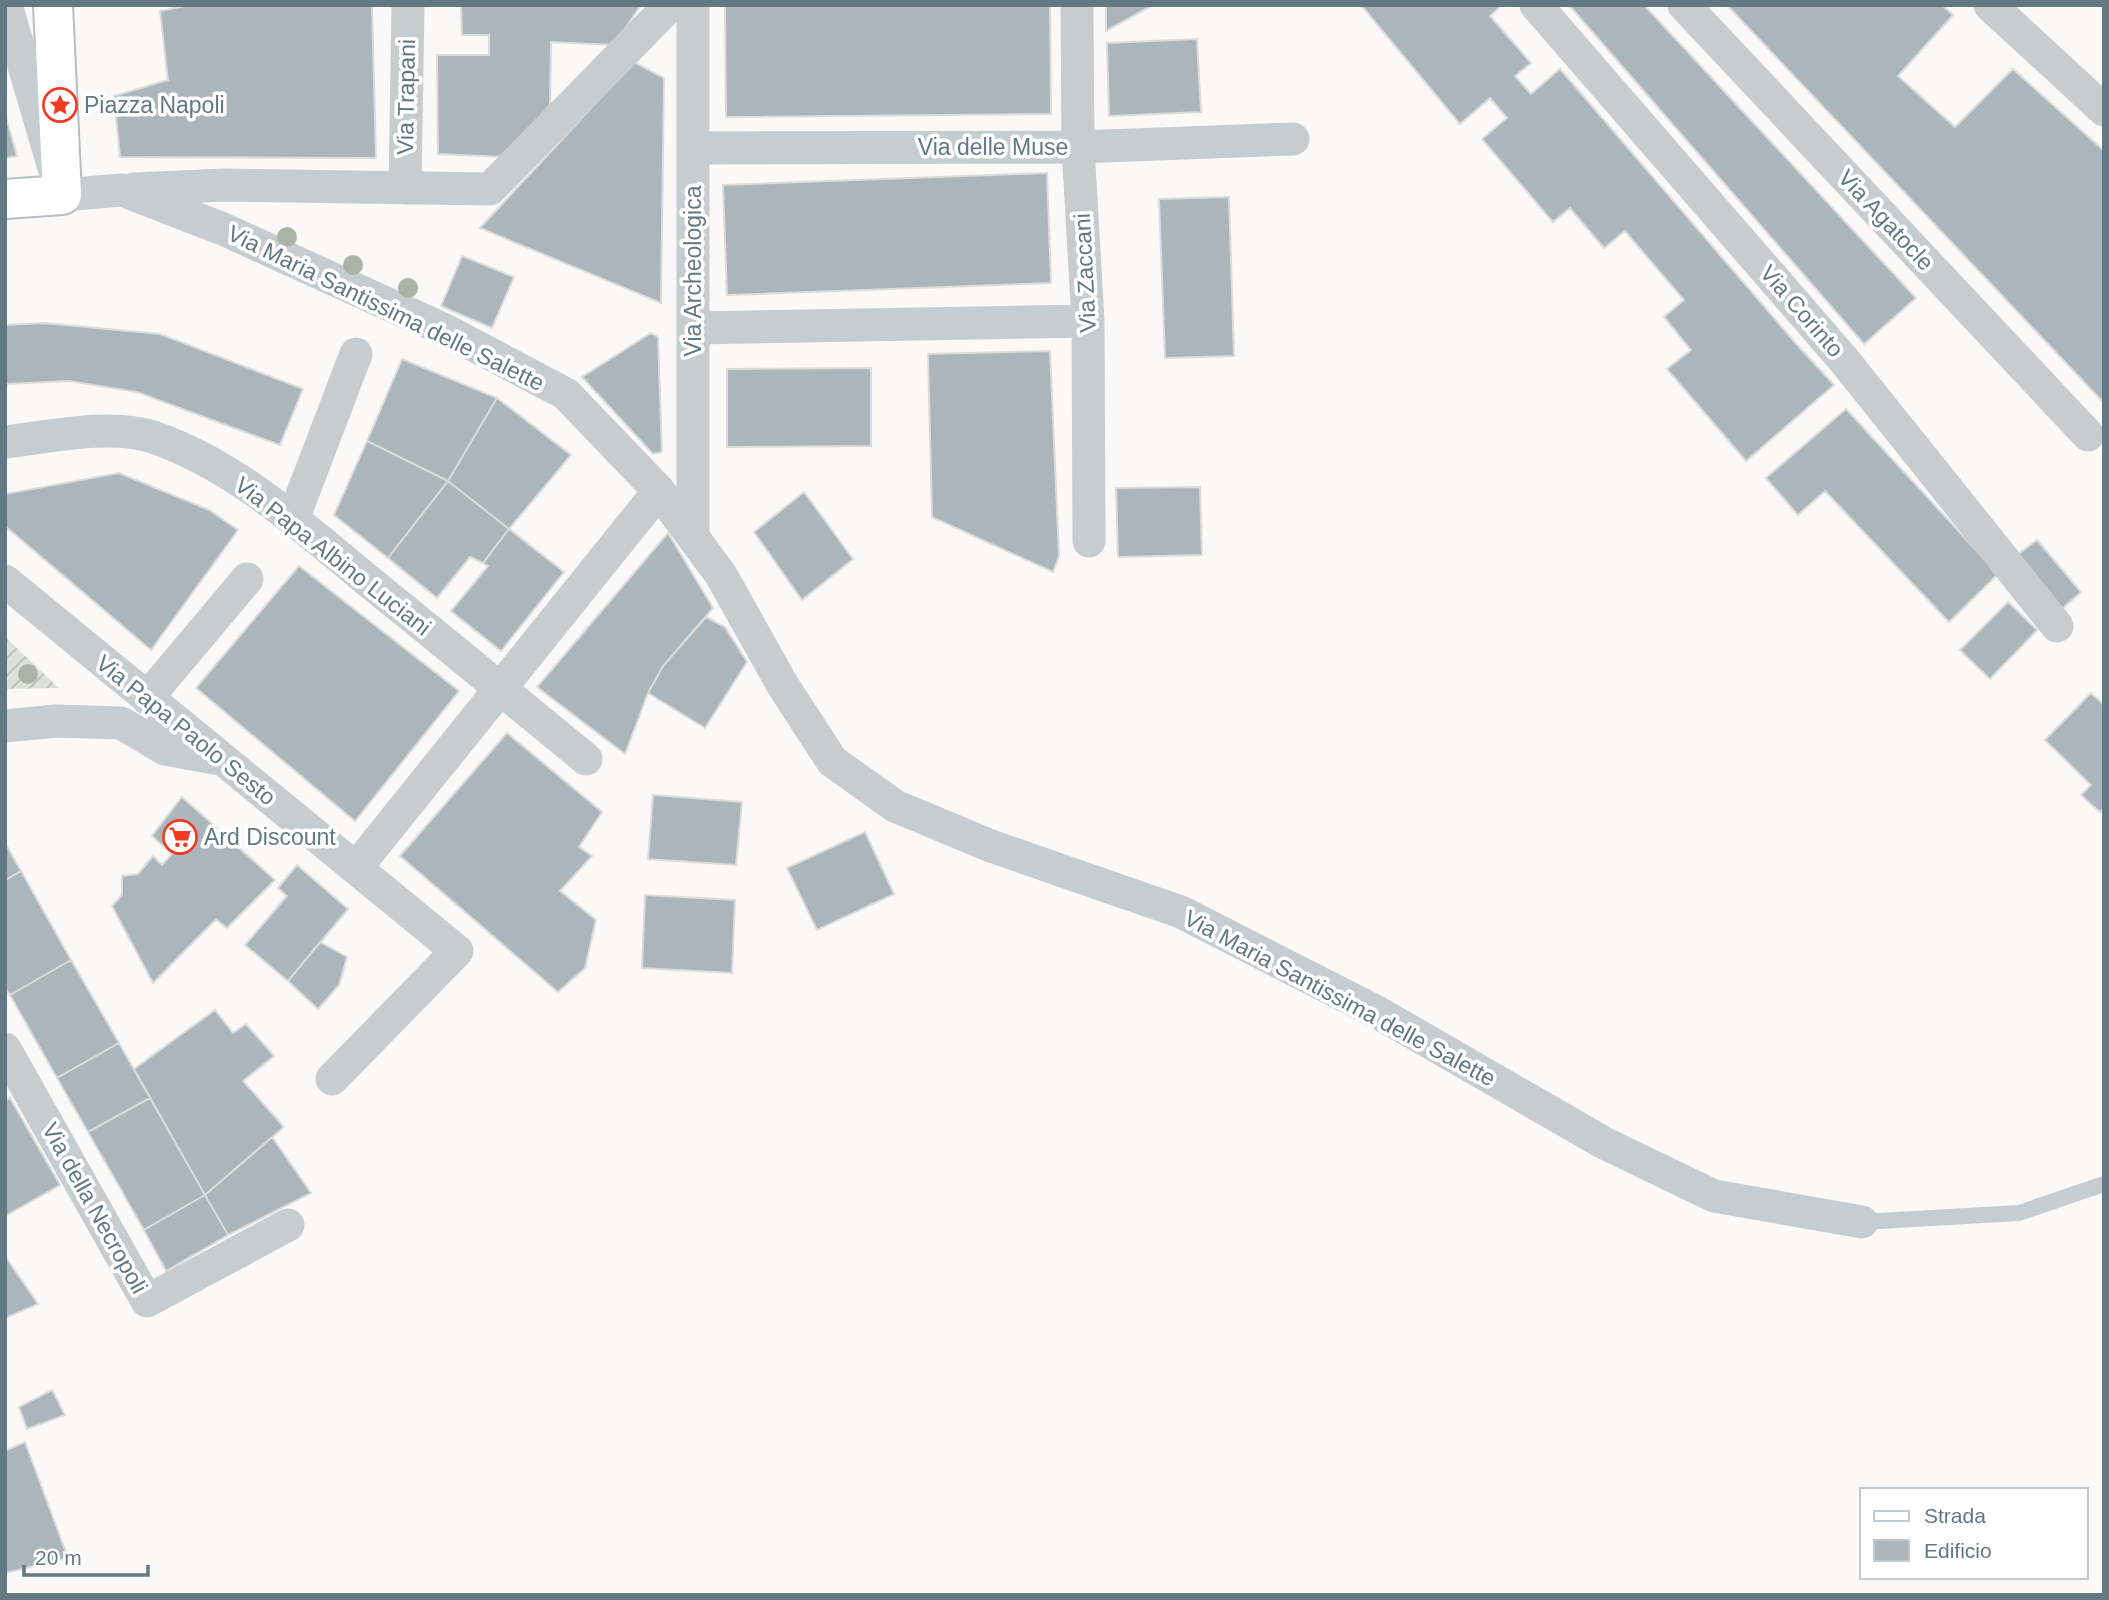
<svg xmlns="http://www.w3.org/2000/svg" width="2109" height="1600" font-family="Helvetica,sans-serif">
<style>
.garden{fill:url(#garden-furrows)}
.building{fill:#aab6bb;stroke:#dbdbd9;stroke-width:2}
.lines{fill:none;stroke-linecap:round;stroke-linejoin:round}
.secondary-casing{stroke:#b6bec2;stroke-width:42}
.lane{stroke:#c7cccf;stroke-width:16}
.street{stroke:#c7cccf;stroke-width:33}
.secondary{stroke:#fff;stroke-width:38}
.tree{fill:#aab4a5}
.labels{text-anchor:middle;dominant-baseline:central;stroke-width:7;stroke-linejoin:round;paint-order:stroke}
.street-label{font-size:23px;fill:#627984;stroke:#fff}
.poi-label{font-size:23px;fill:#627984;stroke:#fff;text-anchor:start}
</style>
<defs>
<pattern id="garden-furrows" width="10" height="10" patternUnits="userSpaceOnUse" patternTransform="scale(1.75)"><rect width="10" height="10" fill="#dce2d8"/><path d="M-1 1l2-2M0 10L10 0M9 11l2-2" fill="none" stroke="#b6bcb5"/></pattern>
</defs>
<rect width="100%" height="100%" fill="#faf9f7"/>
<path class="garden" d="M5 637 59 688 5 689Z"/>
<path class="building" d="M191 5H372L376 158 120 157 114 96 168 80 160 11Z
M461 5H641L614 45 551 42 550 105 504 157 438 154 437 55H489V35H462Z
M725 5H1050L1051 114 726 117Z
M1106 5H1153L1106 31Z
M1361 5H1502L1490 16 1531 63 1515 76 1531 94 1560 69 1798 346 1834 385 1746 461 1667 369 1691 350 1664 317 1684 300 1625 231 1604 248 1570 208 1553 222 1482 139 1507 118 1490 98 1460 124Z
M1569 5H1644L1916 298 1864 344Z
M1727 5H1942L1953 15 1898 76 1955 127 2013 69 2104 151V403Z
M1197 39 1201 112 1109 116 1107 43Z
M634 62 664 78 661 303 480 228Z
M5 114 17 156 5 158Z
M1047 173 1051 283 727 295 723 185Z
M1229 197 1234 356 1165 358 1159 199Z
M462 256 514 277 492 328 441 306Z
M44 323 160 334 303 389 280 445 137 392 69 381 5 384V325Z
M651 333 658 337 662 452 653 454 582 377Z
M1050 351 1059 556 1053 572 932 517 928 354Z
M402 359 497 398 448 481 367 441Z
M871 368V446L727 447V369Z
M497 398 571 455 509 529 448 481Z
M1846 409 1998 574 1949 622 1825 491 1798 515 1766 478Z
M367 441 448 481 388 558 334 515Z
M119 473 209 510 238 530 151 650 5 526V494Z
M448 481 509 529 483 563 470 557 437 598 388 558Z
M1200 487 1202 555 1118 557 1116 488Z
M804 492 853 559 802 600 754 532Z
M509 529 564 572 501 651 451 611 488 566 483 563Z
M668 533 713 608 663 666 648 693 625 754 537 687Z
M2037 540 2081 592 2062 609 2017 555Z
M299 566 459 691 355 821 196 688Z
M2008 602 2037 630 1990 679 1960 650Z
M706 617 725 627 747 662 705 728 648 693 663 666Z
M2091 693 2104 705V808L2100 812 2081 795 2091 785 2045 740Z
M507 733 602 812 579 847 592 856 560 891 596 920 585 968 558 992 400 856Z
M653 795 742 802 736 865 648 859Z
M182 797 275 880 227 928 216 919 153 983 112 906 122 895V876L138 874 153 856 162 865 172 854 152 836Z
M865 832 894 894 817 930 787 868Z
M5 843 21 871 5 880Z
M297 865 348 909 288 981 245 945 287 896 278 888Z
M21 871 71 960 10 995 5 987V880Z
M645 895 735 900 732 973 642 968Z
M320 942 347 957 339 985 318 1009 288 981Z
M71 960 119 1043 57 1078 10 995Z
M215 1010 233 1033 246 1024 274 1056 243 1081 284 1127 205 1195 134 1069Z
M119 1043 150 1098 88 1132 57 1078Z
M10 1098 60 1185 5 1216V1101Z
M150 1098 205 1195 144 1230 88 1132Z
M272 1137 311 1193 228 1235 205 1195Z
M205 1195 228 1235 166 1271 144 1230Z
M5 1256 38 1304 5 1318Z
M52 1390 65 1415 27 1429 19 1407Z
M25 1442 68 1558 5 1573V1451Z"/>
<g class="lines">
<g class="secondary-casing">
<path id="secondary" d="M5 199 62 195 53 5"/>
</g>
<path class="lane" d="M1862 1222 2019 1213 2104 1184"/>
<path class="street" d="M6 5 62 195 122 190 223 229 445 330 566 394 659 491 721 575 782 684 832 761 895 806 991 846 1181 912 1377 1012 1604 1143 1714 1196 1862 1222
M1077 5 1078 147 1088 321 1089 541
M1536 5 1843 359 2057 626
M1684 5 2088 435
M1990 5 2104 110
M693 148 1078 147 1293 139
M405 188 408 5
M134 189 225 185 490 189 670 5
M694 328 1088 321
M5 442C49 437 110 423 153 437 237 466 305 529 372 584 444 642 515 701 586 759
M293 519 356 354
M693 537V5
M5 581 457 951 332 1079
M147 698 247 579
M5 726 56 721 121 723 165 749 220 759
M356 868 659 491
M5 1049 147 1301 288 1225"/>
<use href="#secondary" class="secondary"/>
</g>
<g class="tree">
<circle cx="287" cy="237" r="10"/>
<circle cx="353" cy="265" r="10"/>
<circle cx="408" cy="288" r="10"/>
<circle cx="28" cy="674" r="10"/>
</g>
<defs>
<g id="sight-ring" transform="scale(1.75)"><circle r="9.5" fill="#fff" stroke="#f13a20" stroke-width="1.5"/><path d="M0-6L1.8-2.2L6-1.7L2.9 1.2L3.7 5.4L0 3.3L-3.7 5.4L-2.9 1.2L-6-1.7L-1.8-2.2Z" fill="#f13a20"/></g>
<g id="supermarket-ring" transform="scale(1.75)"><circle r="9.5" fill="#fff" stroke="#f13a20" stroke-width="1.5"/><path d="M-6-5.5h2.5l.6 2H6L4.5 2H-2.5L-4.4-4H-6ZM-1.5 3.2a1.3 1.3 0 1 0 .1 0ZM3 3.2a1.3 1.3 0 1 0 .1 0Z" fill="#f13a20"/></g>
</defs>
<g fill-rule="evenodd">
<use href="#sight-ring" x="60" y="105"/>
<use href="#supermarket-ring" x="180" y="837"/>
</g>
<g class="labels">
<g class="street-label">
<text transform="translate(406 97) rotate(-89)">Via Trapani</text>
<text x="993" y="147">Via delle Muse</text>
<text transform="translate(1886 220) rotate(47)">Via Agatocle</text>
<text transform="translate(693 271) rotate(-90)">Via Archeologica</text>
<text transform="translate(1085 273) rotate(-93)">Via Zaccani</text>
<text transform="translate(386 308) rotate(26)">Via Maria Santissima delle Salette</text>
<text transform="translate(1802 311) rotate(49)">Via Corinto</text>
<text transform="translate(333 556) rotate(38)">Via Papa Albino Luciani</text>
<text transform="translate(186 730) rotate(39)">Via Papa Paolo Sesto</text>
<text transform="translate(1340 998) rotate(28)">Via Maria Santissima delle Salette</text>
<text transform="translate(95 1208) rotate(61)">Via della Necropoli</text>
</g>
<g class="poi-label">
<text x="84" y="105">Piazza Napoli</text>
<text x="204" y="837">Ard Discount</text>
</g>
</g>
<rect width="2109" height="1600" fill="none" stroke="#627984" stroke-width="14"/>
<rect x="1860" y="1488" width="228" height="91" fill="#ffffff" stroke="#c0c9ce" stroke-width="2"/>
<rect x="1874" y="1511" width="35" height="10" fill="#ffffff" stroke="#c0c9ce" stroke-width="2"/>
<text x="1924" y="1523" font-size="21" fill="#627984">Strada</text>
<rect x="1874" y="1540" width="35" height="21" fill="#aab6bb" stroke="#c0c9ce" stroke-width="2"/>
<text x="1924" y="1558" font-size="21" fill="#627984">Edificio</text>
<path d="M24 1565v10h124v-10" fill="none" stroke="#627984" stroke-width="3.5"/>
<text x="35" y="1565" font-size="21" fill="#627984" stroke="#ffffff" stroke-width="5" paint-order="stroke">20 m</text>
</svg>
